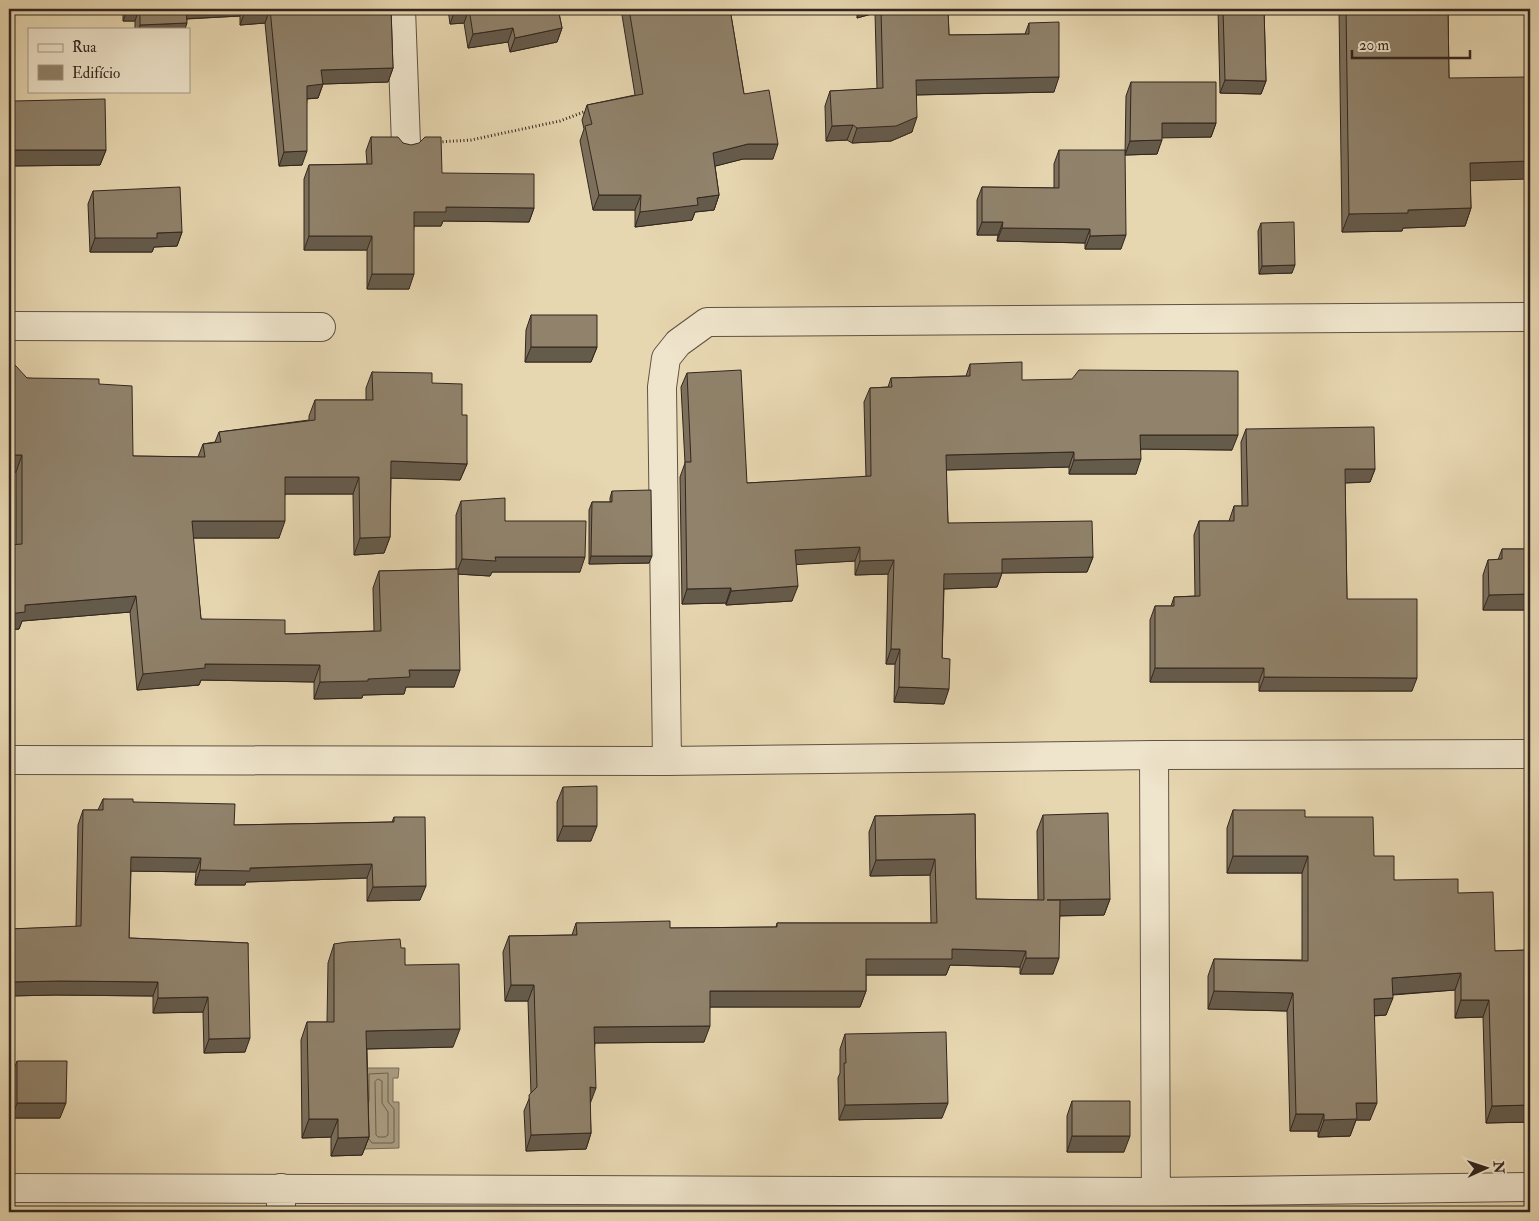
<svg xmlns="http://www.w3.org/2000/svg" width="1539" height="1221" font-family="'IM FELL Double Pica',serif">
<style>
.water{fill:#a99b7f;stroke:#796c59}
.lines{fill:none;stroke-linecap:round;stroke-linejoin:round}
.shore{stroke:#6e604f;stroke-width:1}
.minor-casing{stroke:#5f5244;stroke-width:30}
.path{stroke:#32261f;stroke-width:3;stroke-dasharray:1 2.5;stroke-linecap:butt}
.minor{stroke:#efe5cc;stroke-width:28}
.wall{fill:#7c705c;stroke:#32261f}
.shaded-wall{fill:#655b4b;stroke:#32261f}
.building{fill:#90826b;stroke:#32261f}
</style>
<rect width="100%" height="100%" fill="#e7d7b1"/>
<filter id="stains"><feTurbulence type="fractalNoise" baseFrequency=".004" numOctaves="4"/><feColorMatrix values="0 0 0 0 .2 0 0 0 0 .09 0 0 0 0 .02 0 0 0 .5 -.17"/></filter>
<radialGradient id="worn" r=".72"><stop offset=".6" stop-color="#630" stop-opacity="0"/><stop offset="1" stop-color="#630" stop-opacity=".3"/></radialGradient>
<path class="water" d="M364 1068H399L398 1078H393V1102H399V1148L364 1149Z"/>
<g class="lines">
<path class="shore" d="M378 1079 382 1081V1103L388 1112V1135L385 1137H378L376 1135 375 1082Z
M369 1101V1074L388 1073V1102L394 1109V1142L392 1143H372L369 1139"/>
<g class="minor-casing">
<path id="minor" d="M401 9 406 144
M9 326 321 327
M1154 755 1156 1212
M9 760 667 761 1154 755 1530 754
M667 761 662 387 666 358 678 343 707 322 1530 317
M9 1188 1155 1192 1530 1187
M281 1188V1212"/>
</g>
<path class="path" d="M439 142 471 140 560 121 589 110"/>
<use href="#minor" class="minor"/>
</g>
<path class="wall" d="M123 9H391L393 68 388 82 323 84 318 98 307 99 302 165 279 166 265 23 240 25V16L187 19 185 29H135V21H123Z
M448 9H578L559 13 562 28 557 42 510 52 508 42 468 48 464 23 450 24Z
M621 9H730L744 94 773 159H743L715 166 719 195 714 210 695 212 692 220 635 227V210H593L580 141 584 129 582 120 587 105 635 95Z
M857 9H948L949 35 1025 34 1029 23 1054 92 916 95 912 132 891 141 852 143 847 140 826 141 825 106 830 91 877 89 875 13 857 18Z
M1218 9H1264L1266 81 1261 94 1220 93Z
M1339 9H1448L1449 78 1470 181 1471 208 1465 226 1403 228 1402 231 1342 232Z
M1131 82 1216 123 1211 137H1162L1157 154 1125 155 1126 96Z
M13 101 106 150 100 165 9 166V112Z
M371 137 403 143 442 173 534 208 529 222 443 221 441 226H414L409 289H367V250H304V179L309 165 367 164 366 151Z
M1059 150 1121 249H1085V243L997 241 998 235H977V200L982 187 1054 188V164Z
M93 191 182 232 177 246 154 247 152 252H90L88 204Z
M1261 223 1292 273 1259 274 1258 231Z
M531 315 597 347 591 362H525L526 330Z
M970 364 1232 450 1141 449 1136 474H1069V467L946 470 948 523 1093 557 1087 572 1002 573 997 587 944 589 942 658 944 704 894 702 895 664H886L888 574 855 575V561L796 564 792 601 726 605V603L682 604 680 477 685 463 681 387 687 373 747 483 866 477 864 402 870 388 888 387 891 378 966 376Z
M9 365 27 378 99 384 133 456 198 457 203 444 215 442 219 432 309 420V416L315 400H366V388L372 372 432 383 462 415 467 464 460 480 391 478 390 537 384 553 354 555 353 494H285L279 538H193L201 619 285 634 374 631 373 588 379 571 456 569V515L461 501 505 521 580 572H492L490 576 458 574 454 687H406L404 694 363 695 362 698 314 699V682L201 680 199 685 137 690 130 612 22 621 19 629 9 630V545H16V472H9Z
M1246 429 1375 469 1370 482 1345 483 1347 599 1412 691H1259V682H1150V620L1155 606H1171L1174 597 1195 596 1194 535 1199 521H1229L1234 506H1242L1241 442Z
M612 491 649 563 589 564V510L592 502H610V498Z
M1502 549H1530V610H1483V575L1488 560H1498Z
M563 787 591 841H557V802Z
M103 799 133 802 234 825 392 822 394 817 420 900 367 901V878L246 882 245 885H195L196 872 131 871 129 938 248 943 245 1052 204 1053 203 1012 153 1013V996L56 995 9 996V929L76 927 78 825 83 810H98Z
M1233 810 1305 817 1374 856 1394 880 1458 893 1495 951 1530 950V1122L1486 1123 1483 1017 1455 1018V990L1393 995 1386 1015 1374 1016 1370 1120H1356L1350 1136 1318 1137V1131H1290L1287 1011 1208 1009V976L1214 959 1302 960V873H1227V828Z
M975 814 976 899 1038 900 1037 831 1043 815 1110 899 1104 915 1060 916 1053 974H1020V967L950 965 946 975H866V991L860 1007H710L704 1042 595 1043 590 1104 591 1133 586 1149 526 1151 524 1111 531 1094 528 1001H505L503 952 509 936 572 935 576 923 670 928 776 927 777 923H931L930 875 870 876 869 832 875 816Z
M334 944 401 948 405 965 453 1047 367 1049 369 1137 362 1155 331 1156V1137L302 1138 301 1040 307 1022H327L328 963Z
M845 1034 942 1118 839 1120 838 1078 840 1073V1049Z
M17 1061 60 1118H12L11 1077Z
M1072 1101 1124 1152H1067V1116Z"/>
<path class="shaded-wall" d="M128 9H139L135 21H123Z
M185 9H242L240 16 181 19Z
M270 9 265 23 240 25 245 11Z
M469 9 464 23 450 24 455 10Z
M553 9H578L552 14Z
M861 9H877L875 13 857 18Z
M187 23 185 29H139L140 25Z
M513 28 508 42 468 48 473 34Z
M562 28 557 42 510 52 515 38Z
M393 68 388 82 323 84 318 98 301 99 307 86 321 70Z
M1059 77 1054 92 910 95 916 80Z
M1225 80 1266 81 1261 94 1220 93Z
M9 99 13 100 9 111Z
M917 117 912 132 891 141 852 143 857 128Z
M1162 123H1216L1211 137 1157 138Z
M853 125 847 140 826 141 832 126Z
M1162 140 1157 154 1125 155 1130 141Z
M748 144H778L773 159H743L708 168 713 153Z
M14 150H106L100 165 9 166Z
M307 151 302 165 279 166 284 152Z
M1530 161V179L1463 181 1470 163Z
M599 195H641L635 210H593Z
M719 195 714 210 695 212 692 220 635 227 640 212 697 198Z
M446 207 534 208 529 222 443 221 441 226H409L414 212Z
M1471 208 1465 226 1403 228 1402 231 1342 232 1349 214 1408 210Z
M982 222H1003L998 235H977Z
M1002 228 1090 229 1085 243 997 241Z
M182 232 177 246 154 247 152 252H90L95 238 157 233Z
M1126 235 1121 249H1085L1090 236Z
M309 236H372L367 250H304Z
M1295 265 1292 273 1259 274 1262 266Z
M372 274H414L409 289H367Z
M531 347H597L591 362H525Z
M1140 435H1238L1232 450 1135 449Z
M1074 452 1069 467 940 470 946 455Z
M9 455H22L16 472H9Z
M1141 459 1136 474H1069L1074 460Z
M391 461 467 464 460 480 385 478Z
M1345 469H1375L1370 482 1340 483Z
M285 477H359L353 494H279Z
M192 521H285L279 538H186Z
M390 537 384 553 354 555 360 538Z
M860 547 855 561 790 565 795 550Z
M591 556H652L649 563 589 564Z
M495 557H585L580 572H492L490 576 456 574 462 559Z
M1093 557 1087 572 1002 573 997 587 939 589 944 574 1002 559Z
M894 560 888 574 855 575 860 561Z
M798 586 792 601 726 605 731 591Z
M731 588 726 603 682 604 687 589Z
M1530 594V610H1483L1489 595Z
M136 596 130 612 22 621 19 629 9 630V614L25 605Z
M891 649H900L895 664H886Z
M205 664 320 665 314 682 201 680 199 685 137 690 143 674Z
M1155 668H1264L1259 682H1150Z
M409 670H460L454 687H406L404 694 363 695 362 698 314 699 320 682 368 679Z
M1264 677 1417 678 1412 691H1259Z
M899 687 949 689 944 704 894 702Z
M563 826H597L591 841H557Z
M1233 856H1308L1302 873H1227Z
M131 857 201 858 196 872 126 871Z
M935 859 930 875 870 876 876 860Z
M372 864 367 878 246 882 245 885H195L200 870Z
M426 886 420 900 367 901 373 887Z
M1110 899 1104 915 1041 916 1047 900Z
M952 949 1026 951 1020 967 950 965 946 975H860L866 959Z
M1026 958H1059L1053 974H1020Z
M1461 973 1455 990 1385 995 1392 978Z
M61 981 158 982 153 996 56 995 9 996V982Z
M511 985H534L528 1001H505Z
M710 991H866L860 1007H704Z
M1214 991 1293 993 1287 1011 1208 1009Z
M208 997 203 1012 153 1013 158 998Z
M1393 998 1386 1015 1367 1016 1374 999Z
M1461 1000H1489L1483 1017 1455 1018Z
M710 1026 704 1042 588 1043 594 1027Z
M460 1029 453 1047 360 1049 366 1031Z
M250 1038 245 1052 204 1053 209 1039Z
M590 1087 596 1088 590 1104Z
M17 1103H66L60 1118H12Z
M948 1103 942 1118 839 1120 845 1105Z
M1356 1103H1377L1370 1120H1356L1350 1136 1318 1137 1324 1120Z
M1530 1105V1122L1486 1123 1492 1106Z
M1296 1114H1324L1318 1131H1290Z
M309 1119H338L331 1137 302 1138Z
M591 1133 586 1149 526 1151 531 1135Z
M1072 1136H1130L1124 1152H1067Z
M369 1137 362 1155 331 1156 338 1138Z"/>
<path class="building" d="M140 9H186L187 23 140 25Z
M245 9H391L393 68 321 70 323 84 307 86V151L284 152 270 9 245 11Z
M455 9H468L455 10Z
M469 9H558L562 28 515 38 513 28 473 34Z
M629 9H730L744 94 769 90 778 144H748L713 153 719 195 697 198 698 205 640 212 641 195H599L585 126 592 124 587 105 643 94Z
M881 9H948L949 35 1029 34V23L1059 22V77L916 80 917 117 896 126 857 128 853 125 832 126 830 91 883 88Z
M1223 9H1264L1266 81 1225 80Z
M1346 9H1448L1449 78 1530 77V161L1470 163 1471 208 1408 210V213L1349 214Z
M9 63H13V100L9 99Z
M1131 82H1216V123H1162V140L1130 141Z
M105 99 106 150H14L13 101Z
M371 137H398L403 143 411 145 419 143 425 137H441L442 173 534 174V208L446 207V212H414V274H372V236H309V165L372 164Z
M1059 150H1125L1126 235 1090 236V229L1002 228 1003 222H982V187L1059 188Z
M9 186 10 238 9 239Z
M180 187 182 232 157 233V238H95L93 191Z
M1294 222 1295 265 1262 266 1261 223Z
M531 315H597V347H531Z
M1022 362V380L1072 379 1079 370 1238 371V435H1140L1141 459 1074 460V452L946 455 948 523 1092 521 1093 557 1002 559V573L944 574 942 658 950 659 949 689 899 687 900 649H891L894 560 860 561V547L795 550 798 586 731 591V588L687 589 685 462H691L687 373 741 370 747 483 871 476 870 388 892 387 891 378 970 376V364Z
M9 365H15L27 378 99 379V384L132 386 133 456 205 457 203 444 221 442 219 432 315 420V400H373L372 372 432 373V383L462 384V415H467V464L391 461 390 537 360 538 359 477H285V521H192L201 619 285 620V634L381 631 379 571 458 569 460 670H409L410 677 368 679V681L320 682V665L205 664V668L143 674 136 596 25 605V612L9 614V545L22 544V455H9Z
M1374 427 1375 469H1345L1347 599H1417V678L1264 677V668H1155V606H1174V597L1200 596 1199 521H1234V506H1248L1246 429Z
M651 490 652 556H591L592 502H612V491Z
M505 498V521H586L585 557H495L496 561 462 559 461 501Z
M1502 549H1530V594L1489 595 1488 560 1502 559Z
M597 786V826H563V787Z
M103 799H133V802L235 804 234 825 394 822V817H425L426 886 373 887 372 864 250 868V871L200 870 201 858 131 857 129 938 248 943 250 1038 209 1039 208 997 158 998V982L61 981 9 982V929L81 926 83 810H103Z
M1233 810H1305V817H1373L1374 856H1394V880L1458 879V893L1493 892 1495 951 1530 950V1105L1492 1106 1489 1000H1461V973L1392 978 1393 998 1374 999 1377 1103H1356L1357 1119 1324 1120V1114H1296L1293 993 1214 991V959L1308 961V856H1233Z
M1108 813 1110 899 1047 900H1060L1059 958H1026V951L952 949V959H866V991H710V1026L594 1027 596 1088 590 1087 591 1133 531 1135 529 1095 537 1087 534 985H511L509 936 577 935 576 923 670 921V928L777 927V923H937L935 859 876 860 875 816 975 814 976 899 1044 900 1043 815Z
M400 939 401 948H405V965L459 964 460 1029 366 1031 369 1137 338 1138V1119H309L307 1022H334V944L347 942Z
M946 1032 948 1103 845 1105 844 1063H846L845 1034Z
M17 1061H67L66 1103H17Z
M1072 1101H1130V1136H1072Z
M570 1210H602V1212H570Z
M74 1211H106V1212H74Z"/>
<rect width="1539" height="1221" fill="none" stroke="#e7d7b1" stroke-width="30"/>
<rect x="10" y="10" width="1519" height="1201" fill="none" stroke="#32261f" stroke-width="2.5"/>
<rect x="15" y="15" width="1509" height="1191" fill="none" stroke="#32261f"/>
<rect x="28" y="28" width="162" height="65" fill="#efe5cc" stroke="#a39987"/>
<rect x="38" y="44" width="25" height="8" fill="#efe5cc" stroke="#a39987"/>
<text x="72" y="52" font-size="15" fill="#32261f">Rua</text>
<rect x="38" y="65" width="25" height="15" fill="#90826b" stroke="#a39987"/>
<text x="72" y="78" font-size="15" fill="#32261f">Edifício</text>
<g transform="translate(1486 1168) rotate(87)" stroke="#efe5cc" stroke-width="4" paint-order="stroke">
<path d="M0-4L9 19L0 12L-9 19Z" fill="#32261f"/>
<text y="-8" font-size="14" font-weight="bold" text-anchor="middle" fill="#32261f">N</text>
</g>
<path d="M1352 50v8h118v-8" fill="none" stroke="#32261f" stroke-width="2.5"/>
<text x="1359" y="50" font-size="15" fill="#32261f" stroke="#efe5cc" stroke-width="4" paint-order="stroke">20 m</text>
<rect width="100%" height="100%" filter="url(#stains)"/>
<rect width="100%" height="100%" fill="url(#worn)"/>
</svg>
